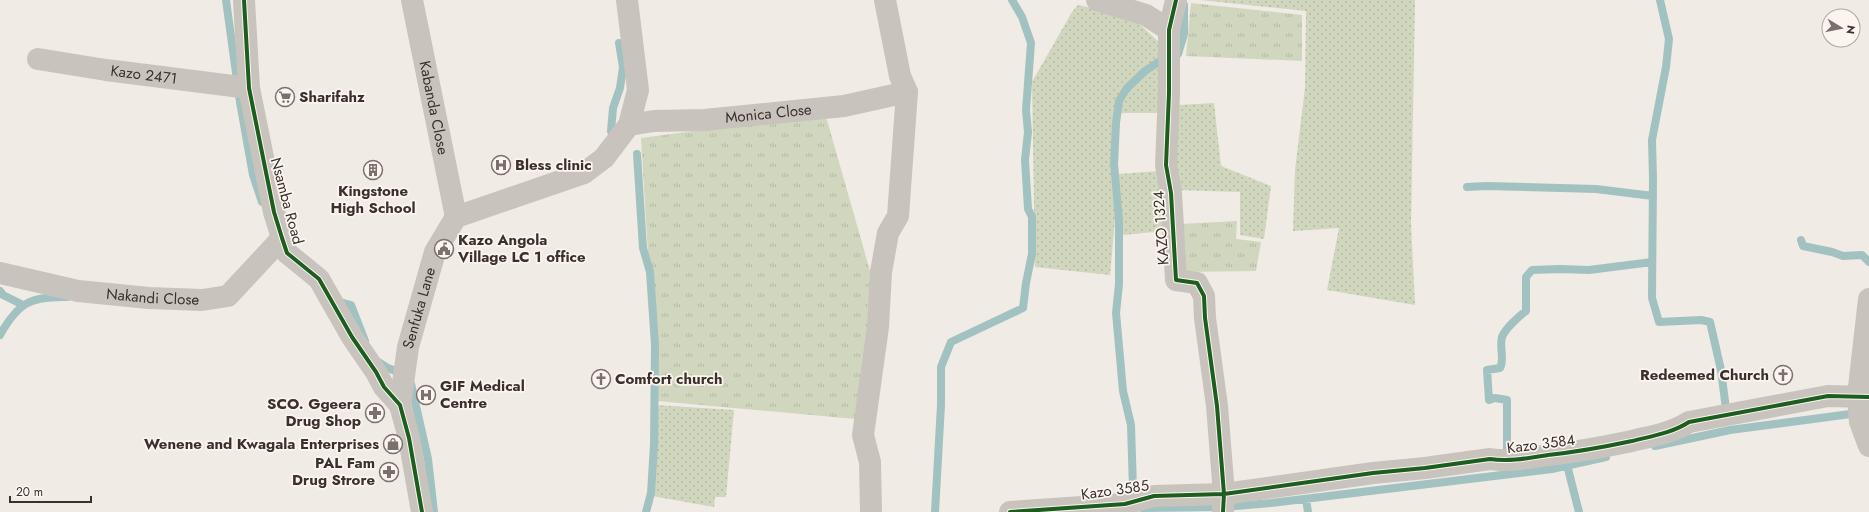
<svg xmlns="http://www.w3.org/2000/svg" width="1869" height="512" font-family="Jost,sans-serif">
<style>
.grass{fill:url(#grass-tufts)}
.garden{fill:url(#garden-dots)}
.lines{fill:none;stroke-linecap:round;stroke-linejoin:round}
.stream{stroke:#a1c2c1;stroke-width:8}
.street{stroke:#c9c3be;stroke-width:22}
.cycleway-casing{stroke:#fbf5ee;stroke-width:6}
.cycleway{stroke:#1b5e20;stroke-width:4}
.labels{text-anchor:middle;dominant-baseline:central;stroke-width:3.5;stroke-linejoin:round;paint-order:stroke}
.street-label{font-size:15px;fill:#3b302b;stroke:#fbf5ee}
.poi-label{font-size:15px;font-weight:bold;fill:#3b302b;stroke:#fbf5ee;text-anchor:start}
</style>
<defs>
<pattern id="grass-tufts" width="24" height="20" patternUnits="userSpaceOnUse"><rect width="24" height="20" fill="#d1d6bf"/><path d="M3 7l-1-3M5 7V3M7 7l1-3M15 17l-1-3M17 17v-4M19 17l1-3" fill="none" stroke="#b4b8a4"/></pattern>
<pattern id="garden-dots" width="8" height="8" patternUnits="userSpaceOnUse"><rect width="8" height="8" fill="#d1d6bf"/><path d="M2 2h.1M6 6h.1" fill="none" stroke="#b4b8a4" stroke-width="1.8" stroke-linecap="round"/></pattern>
</defs>
<rect width="100%" height="100%" fill="#f0ebe5"/>
<path class="grass" d="M1191 3 1302 15V61L1186 56Z
M823 114 827 120 874 285 856 419 657 401 641 138Z
M1237 221 1236 239 1261 242 1256 271 1180 272V224Z"/>
<path class="garden" d="M1200 0H1415L1411 223 1415 305 1327 290 1339 228 1293 231 1295 170 1305 88 1306 11Z
M1078 5 1132 17 1163 46 1164 113H1115L1110 164 1115 219 1110 275 1035 267 1032 82 1072 12Z
M1214 103 1221 166 1271 186 1264 239 1240 235V192L1177 190 1171 138 1179 105Z
M1159 171 1164 231 1123 235 1118 174Z
M656 405 734 410 726 497H715L714 507 652 496Z"/>
<g class="lines">
<path class="stream" d="M226 0 240 102 253 175 262 202
M1660 0 1669 39 1666 67 1652 140 1653 179 1652 298 1659 322 1701 320 1710 322 1721 370 1726 409
M611 131 613 108 620 88 623 67 619 43
M637 154 643 248 650 272 655 345 654 445 651 493 646 512
M1467 187 1486 186 1596 189 1653 196
M1801 240 1803 246 1832 252 1843 256 1862 255 1869 262
M0 291 3 295 23 305
M336 301 351 305 365 341
M0 335C18 303 30 296 67 297
M377 361 388 368 403 374
M411 384 428 459 434 512
M1655 446 1730 430 1858 413
M1507 452V400L1495 398 1489 400 1487 370 1500 368C1505 359 1499 347 1502 337 1505 329 1519 316 1526 311V277L1532 270 1560 269 1589 270 1652 262
M1567 465 1579 512
M1306 499 1308 512
M1131 501 1133 489 1131 425 1123 391 1116 313 1119 284V222L1114 164 1116 123 1119 101 1127 88 1145 71 1166 57 1178 54 1184 34V5
M1142 508 1224 507 1271 503 1552 469 1606 457
M935 512 941 405V367L951 342 1023 308 1026 283 1032 254V217L1028 209 1025 160 1028 132 1026 110 1031 43 1022 17 1012 0"/>
<g class="street">
<path d="M244 0 249 88 274 212 282 238 287 253 319 279 352 337 376 372 384 387 400 405 409 438 422 512"/>
<path id="s1" d="M412 0 456 217"/>
<path d="M1097 0 1146 15 1169 30"/>
<path d="M1176 0 1169 30V93L1166 165 1171 193 1176 280 1197 283 1204 296 1205 318 1217 406 1224 494 1223 512"/>
<path id="s2" d="M38 59 106 70 249 88"/>
<path id="s3" d="M629 125 654 121 704 120 844 106 907 92"/>
<path d="M456 217 584 173 604 158 629 125 638 90 627 0"/>
<path id="s4" d="M0 273 78 291 149 298 202 300 228 296 282 238"/>
<path d="M1869 299 1858 396 1860 422 1869 446"/>
<path id="s5" d="M400 405 408 347 435 252 456 217"/>
<path d="M871 512 870 462 863 435 878 327 881 272 888 233 898 216 907 92 900 76 885 0"/>
<path d="M1010 512 1125 504 1154 496 1224 494 1373 473 1425 468 1490 459C1509 462 1529 458 1548 455 1576 452 1604 447 1632 441 1652 436 1672 433 1689 422L1828 396 1869 397"/>
</g>
<g class="cycleway-casing">
<path id="cycleway" d="M244 0 249 88 274 212 282 238 287 253 319 279 352 337 376 372 384 387 400 405 409 438 422 512
M1176 0 1169 30V93L1166 165 1171 193 1176 280 1197 283 1204 296 1205 318 1217 406 1224 494 1223 512
M1010 512 1125 504 1154 496 1224 494 1373 473 1425 468 1490 459C1509 462 1529 458 1548 455 1576 452 1604 447 1632 441 1652 436 1672 433 1689 422L1828 396 1869 397"/>
</g>
<use href="#cycleway" class="cycleway"/>
</g>
<defs>
<g id="supermarket-ring" transform="scale(1)"><circle r="9.5" fill="#fbf5ee" stroke="#7a716c" stroke-width="1.5"/><path d="M-6-5.5h2.5l.6 2H6L4.5 2H-2.5L-4.4-4H-6ZM-1.5 3.2a1.3 1.3 0 1 0 .1 0ZM3 3.2a1.3 1.3 0 1 0 .1 0Z" fill="#7a716c"/></g>
<g id="hospital-ring" transform="scale(1)"><circle r="9.5" fill="#fbf5ee" stroke="#7a716c" stroke-width="1.5"/><path d="M-5-5h3v3.5h4V-5h3V5h-3V1.5h-4V5h-3Z" fill="#7a716c"/></g>
<g id="building-ring" transform="scale(1)"><circle r="9.5" fill="#fbf5ee" stroke="#7a716c" stroke-width="1.5"/><path d="M-4-6H4V6H1V3H-1V6H-4ZM-2.5-4.3h1.7v1.8h-1.7ZM.8-4.3h1.7v1.8H.8ZM-2.5-1h1.7V.8h-1.7ZM.8-1h1.7V.8H.8Z" fill="#7a716c"/></g>
<g id="civic-ring" transform="scale(1)"><circle r="9.5" fill="#fbf5ee" stroke="#7a716c" stroke-width="1.5"/><path d="M-.6-6.5H3V-4.5H.6V-3L4-1V1h2V6H-6V1h2V-1L-.6-3ZM-1.2 2.5V6h2.4V2.5Z" fill="#7a716c"/></g>
<g id="church-ring" transform="scale(1)"><circle r="9.5" fill="#fbf5ee" stroke="#7a716c" stroke-width="1.5"/><path d="M-1.2-6h2.4v3.5h3.3v2.4h-3.3V6h-2.4V-.1h-3.3v-2.4h3.3Z" fill="#7a716c"/></g>
<g id="pharmacy-ring" transform="scale(1)"><circle r="9.5" fill="#fbf5ee" stroke="#7a716c" stroke-width="1.5"/><path d="M-2-6h4v4h4v4h-4v4h-4v-4h-4v-4h4Z" fill="#7a716c"/></g>
<g id="shop-ring" transform="scale(1)"><circle r="9.5" fill="#fbf5ee" stroke="#7a716c" stroke-width="1.5"/><path d="M-5-2.5h2.3a2.7 3.5 0 0 1 5.4 0H5L5.5 6h-11ZM-1.5-2.5h3a1.5 2.3 0 0 0-3 0Z" fill="#7a716c"/></g>
</defs>
<g fill-rule="evenodd">
<use href="#supermarket-ring" x="285" y="97"/>
<use href="#hospital-ring" x="501" y="165"/>
<use href="#building-ring" x="373" y="170"/>
<use href="#civic-ring" x="444" y="249"/>
<use href="#church-ring" x="1783" y="375"/>
<use href="#church-ring" x="601" y="379"/>
<use href="#hospital-ring" x="426" y="395"/>
<use href="#pharmacy-ring" x="375" y="413"/>
<use href="#shop-ring" x="393" y="444"/>
<use href="#pharmacy-ring" x="389" y="472"/>
</g>
<g class="labels">
<g class="street-label">
<text stroke="none"><textPath href="#s2" startOffset="107">Kazo 2471</textPath></text>
<text stroke="none"><textPath href="#s1" startOffset="110">Kabanda Close</textPath></text>
<text stroke="none"><textPath href="#s3" startOffset="140">Monica Close</textPath></text>
<text transform="translate(287 201) rotate(75)">Nsamba Road</text>
<text transform="translate(1161 228) rotate(-94)">KAZO 1324</text>
<text stroke="none"><textPath href="#s4" startOffset="155">Nakandi Close</textPath></text>
<text stroke="none"><textPath href="#s5" startOffset="99">Senfuka Lane</textPath></text>
<text transform="translate(1541 444) rotate(-7)">Kazo 3584</text>
<text transform="translate(1115 490) rotate(-8)">Kazo 3585</text>
</g>
<g class="poi-label">
<text x="299" y="97">Sharifahz</text>
<text x="515" y="165">Bless clinic</text>
<text x="373" y="191" text-anchor="middle">Kingstone<tspan x="373" dy="17">High School</tspan></text>
<text x="458" y="240">Kazo Angola<tspan x="458" dy="17">Village LC 1 office</tspan></text>
<text x="1769" y="375" text-anchor="end">Redeemed Church</text>
<text x="615" y="379">Comfort church</text>
<text x="440" y="386">GIF Medical<tspan x="440" dy="17">Centre</tspan></text>
<text x="361" y="404" text-anchor="end">SCO. Ggeera<tspan x="361" dy="17">Drug Shop</tspan></text>
<text x="379" y="444" text-anchor="end">Wenene and Kwagala Enterprises</text>
<text x="375" y="463" text-anchor="end">PAL Fam<tspan x="375" dy="17">Drug Strore</tspan></text>
</g>
</g>
<g transform="translate(1841 28) rotate(100)"><circle r="19" fill="#fbf5ee" stroke="#aea6a0"/>
<path d="M0-3L7 15L0 10L-7 15Z" fill="#7a716c"/>
<text y="-6" font-size="11" font-weight="bold" text-anchor="middle" fill="#3b302b">N</text>
</g>
<path d="M10 496v6h81v-6" fill="none" stroke="#3b302b" stroke-width="2"/>
<text x="16" y="496" font-size="12" fill="#3b302b" stroke="#fbf5ee" stroke-width="3" paint-order="stroke">20 m</text>
</svg>
